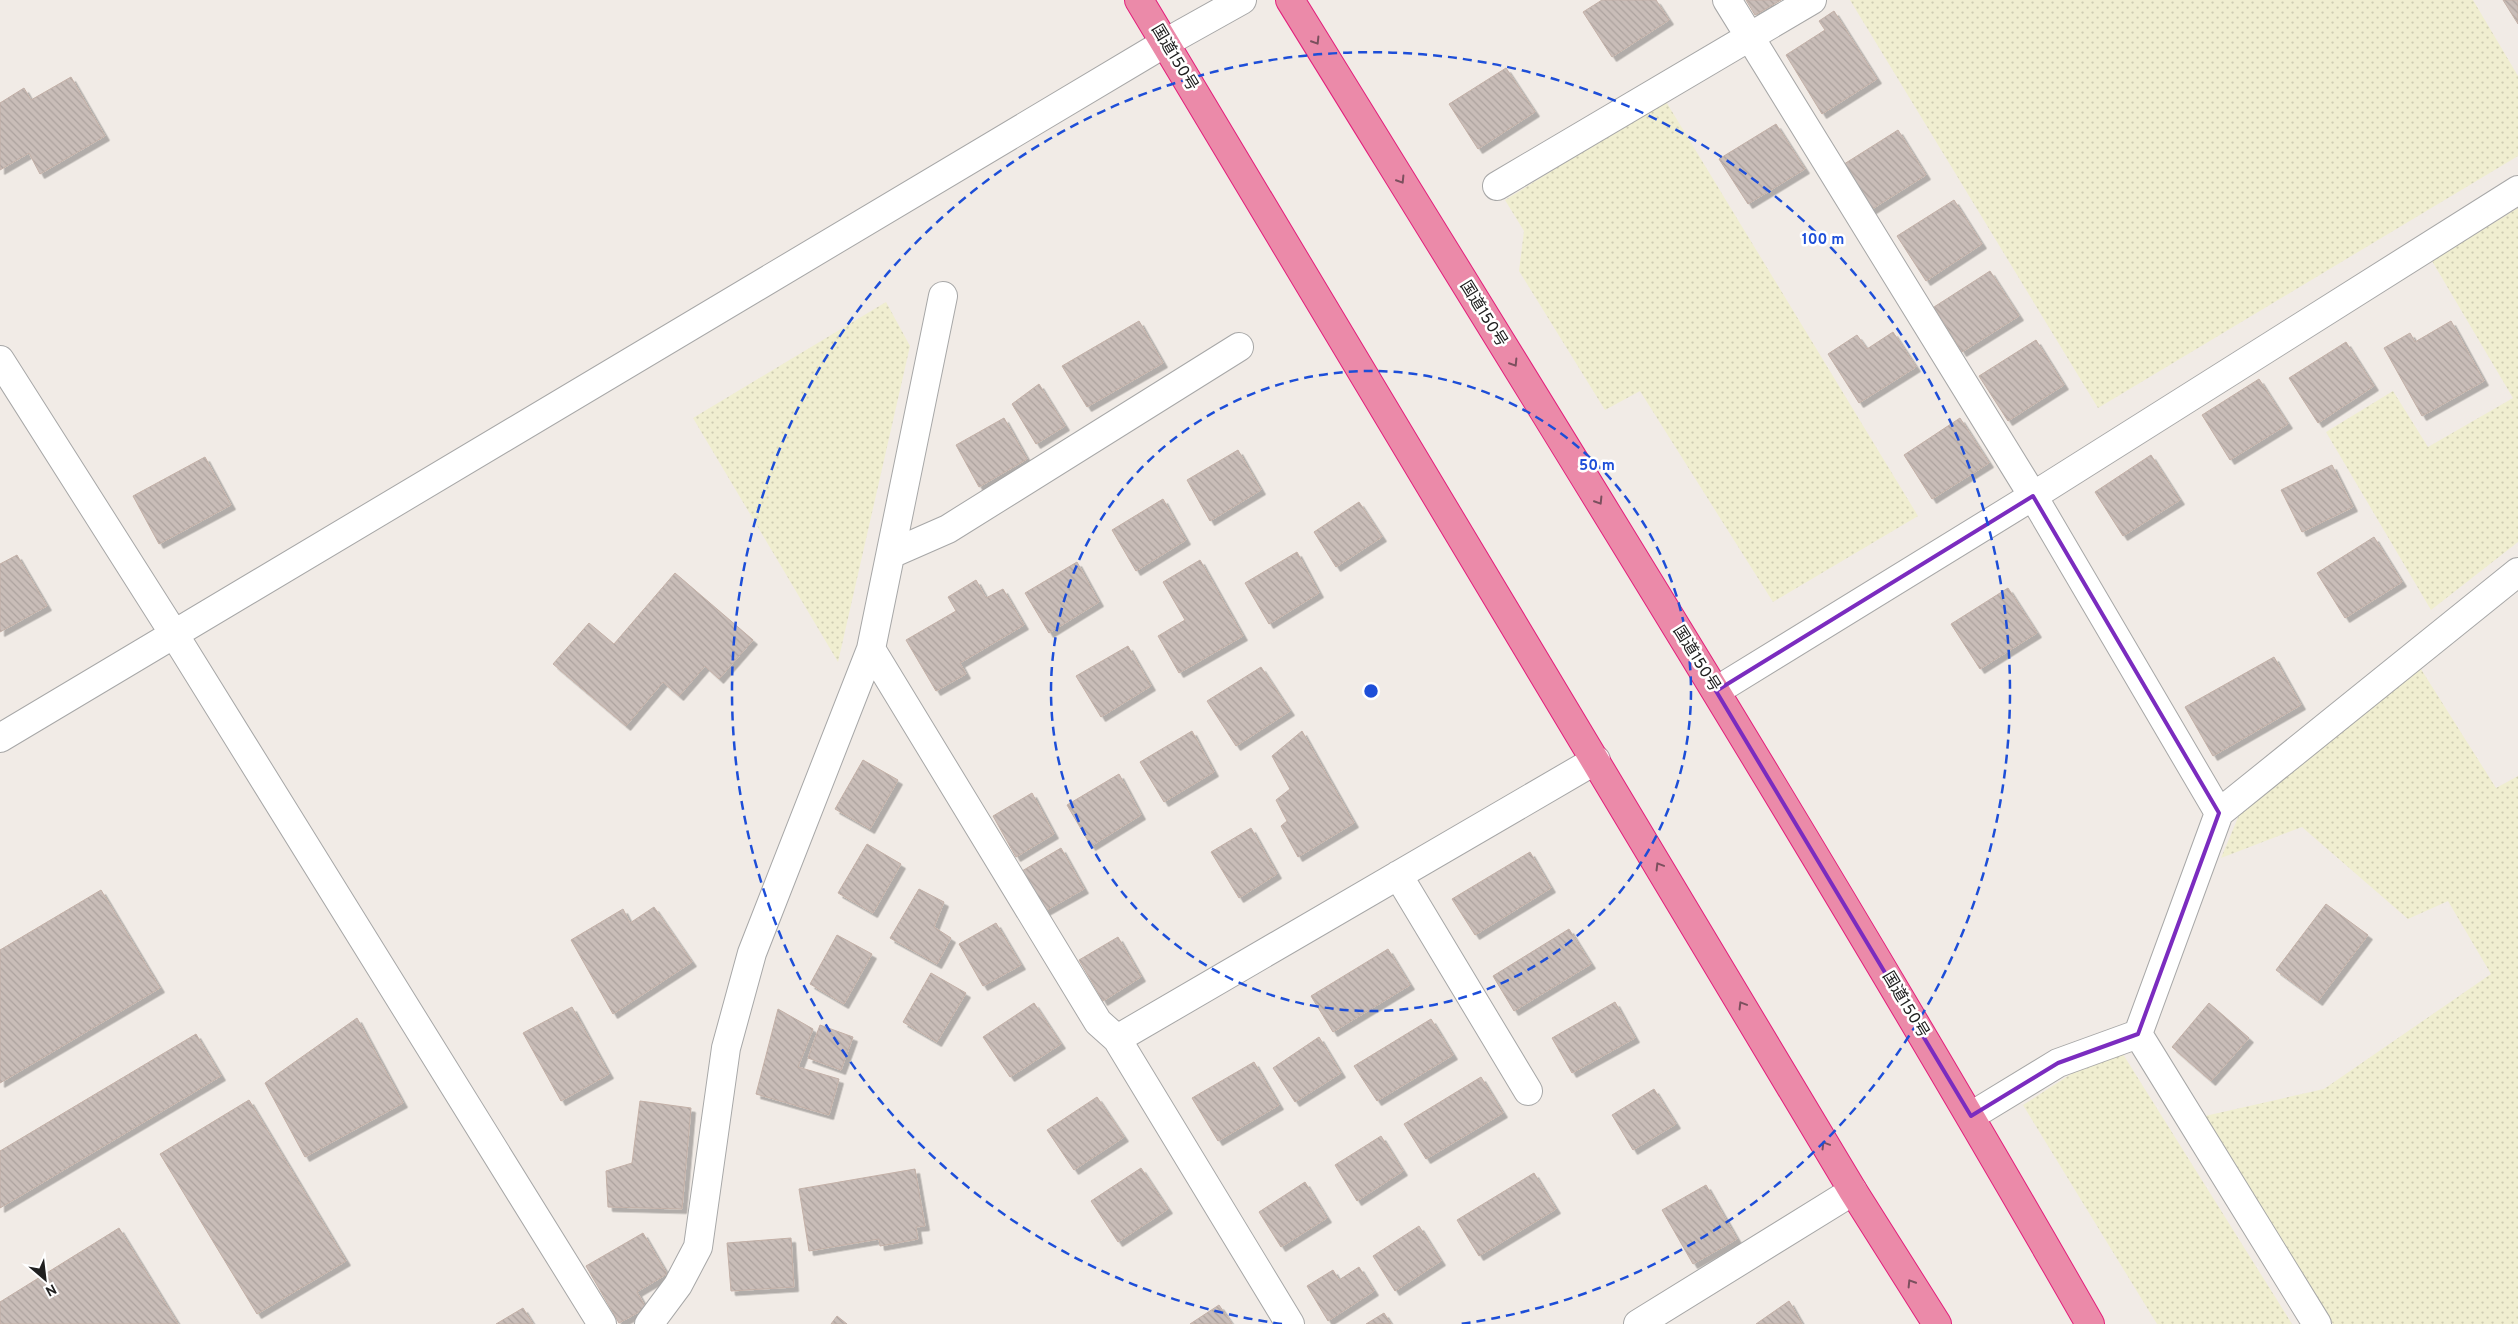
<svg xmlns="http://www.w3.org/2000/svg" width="2518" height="1324" font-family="Overpass,'Noto Sans JP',sans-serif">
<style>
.farmland{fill:url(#farmland-dots)}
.building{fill:url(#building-back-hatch);stroke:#c3b0a7;filter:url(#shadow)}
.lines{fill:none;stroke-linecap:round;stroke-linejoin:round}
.minor-casing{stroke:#a7a7a7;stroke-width:30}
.highway-casing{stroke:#e31e7b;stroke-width:30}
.minor{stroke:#fff;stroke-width:28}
.highway{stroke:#eb8aa9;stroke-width:28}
.oneway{stroke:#7b505e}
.marked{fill:none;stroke:#7b2cbf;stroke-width:4;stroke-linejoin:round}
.ring{fill:none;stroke:#1d4ed8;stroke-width:2.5;stroke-dasharray:9 6}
.labels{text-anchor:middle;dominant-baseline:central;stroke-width:5;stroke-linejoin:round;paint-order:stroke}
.street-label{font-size:16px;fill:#202020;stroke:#fff}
.centre{fill:#1d4ed8;stroke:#fff;stroke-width:2.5}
.ring-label{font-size:15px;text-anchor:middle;font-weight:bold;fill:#1d4ed8;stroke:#fff;stroke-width:5;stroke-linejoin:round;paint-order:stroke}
</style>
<defs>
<pattern id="farmland-dots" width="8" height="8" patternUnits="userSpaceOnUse" patternTransform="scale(1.25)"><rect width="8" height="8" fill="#f0eed0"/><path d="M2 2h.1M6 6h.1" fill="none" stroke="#ceccb2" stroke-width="1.8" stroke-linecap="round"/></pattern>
<pattern id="building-back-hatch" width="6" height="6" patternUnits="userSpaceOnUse" patternTransform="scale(1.25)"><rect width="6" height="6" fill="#c9bdb8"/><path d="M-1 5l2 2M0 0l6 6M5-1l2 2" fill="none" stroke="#aca29e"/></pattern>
<filter id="shadow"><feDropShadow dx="4.5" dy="4.5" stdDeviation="0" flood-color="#0004"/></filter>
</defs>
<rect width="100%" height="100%" fill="#f1ebe6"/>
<path class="farmland" d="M1850 0H2473L2518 76V156L2098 408Z
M1665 100 1918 516 1773 602 1640 391 1605 410 1519 271 1524 231 1505 200Z
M2518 208V542L2431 610 2326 432 2393 391 2428 447 2513 398 2432 261Z
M886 302 910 346 838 662 693 418Z
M2419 666 2496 788 2518 776V1324H2333L2205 1116 2324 1089 2491 974 2448 901 2408 919 2302 827 2221 858 2242 808Z
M2121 1051 2292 1324H2157L2023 1105 2071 1074Z"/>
<path class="building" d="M1602 0H1656L1669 20 1612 57 1583 12Z
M1746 0H1781L1755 15Z
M2503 0H2518V24Z
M1834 11 1877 79 1822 114 1786 55 1825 30 1819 21Z
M1506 68 1535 112 1478 149 1449 104Z
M71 77 105 136 40 174 29 153 0 170V103L24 88 31 100Z
M1776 124 1805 169 1748 204 1719 159Z
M1898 130 1926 175 1869 211 1841 166Z
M1954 200 1982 244 1926 281 1897 236Z
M1990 271 2019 316 1962 352 1934 307Z
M1139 321 1163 363 1087 407 1062 366Z
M2451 321 2484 381 2422 416 2384 348 2410 333 2415 342Z
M1893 332 1916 367 1859 403 1828 354 1857 335 1867 349Z
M2036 340 2064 385 2008 421 1979 376Z
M2346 342 2374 386 2318 423 2289 378Z
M2259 379 2288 424 2230 460 2202 415Z
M1039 384 1065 426 1036 444 1012 404Z
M1004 418 1027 459 979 487 956 445Z
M1960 418 1989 463 1932 499 1904 455Z
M1238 450 1261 490 1210 521 1187 480Z
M2151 455 2180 500 2123 536 2095 492Z
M205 457 231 505 159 544 133 496Z
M2332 465 2353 507 2302 532 2281 490Z
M1163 499 1186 540 1136 571 1112 530Z
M1359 502 1382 537 1336 567 1314 532Z
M2374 537 2402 582 2345 618 2317 573Z
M1297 552 1319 593 1269 624 1245 583Z
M17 555 47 606 0 632V564Z
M1200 560 1243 636 1179 673 1158 636 1185 620 1163 582Z
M1077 562 1099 602 1049 633 1025 593Z
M675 573 753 640 719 679 705 666 679 696 663 682 626 726 553 664 589 623 614 644Z
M976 580 986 598 1003 589 1024 625 960 663 966 674 936 691 906 640 956 611 948 597Z
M2008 588 2037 633 1980 669 1951 624Z
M1128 646 1151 686 1101 717 1076 676Z
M2274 657 2301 705 2213 756 2185 707Z
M1261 667 1290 711 1236 746 1207 701Z
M1192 731 1214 772 1164 802 1140 762Z
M1302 731 1354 823 1298 857 1281 826 1287 821 1276 800 1290 789 1272 756Z
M863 760 898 780 870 829 835 809Z
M1119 774 1141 815 1091 846 1067 805Z
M1032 793 1054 834 1016 857 993 816Z
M1251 828 1277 874 1239 898 1211 852Z
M867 844 901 864 873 913 838 893Z
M1061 848 1084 889 1045 911 1022 871Z
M1530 852 1551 888 1475 935 1452 899Z
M919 889 944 902 934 927 951 938 937 964 890 938Z
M101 890 160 988 0 1083V950Z
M2326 904 2368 935 2318 1001 2276 970Z
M654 907 692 962 613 1014 571 940 623 909 630 923Z
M996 923 1021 965 983 986 959 944Z
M1569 929 1591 964 1514 1011 1493 976Z
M837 935 872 954 844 1004 810 984Z
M1118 937 1141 977 1103 1001 1079 960Z
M1388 949 1410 985 1333 1032 1311 996Z
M931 973 966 993 937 1042 903 1022Z
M1615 1002 1635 1038 1572 1073 1552 1038Z
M1034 1003 1061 1044 1010 1077 983 1037Z
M2209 1003 2249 1038 2211 1081 2172 1047Z
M572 1007 609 1074 561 1101 523 1033Z
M778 1009 813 1029 798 1067 839 1079 829 1115 756 1094Z
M357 1018 403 1103 305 1157 265 1083Z
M1431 1019 1453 1055 1377 1101 1354 1066Z
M820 1025 853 1037 841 1070 808 1058Z
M196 1034 221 1076 0 1208V1151Z
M1319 1037 1341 1073 1295 1102 1273 1068Z
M1254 1062 1279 1105 1218 1141 1192 1098Z
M1481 1077 1503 1113 1426 1159 1404 1124Z
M1654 1089 1676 1124 1633 1150 1612 1115Z
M1097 1097 1124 1137 1074 1170 1047 1130Z
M249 1100 346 1261 257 1314 160 1154Z
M640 1101 691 1108 682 1209 608 1207 606 1171 632 1163Z
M1381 1136 1403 1171 1357 1201 1335 1165Z
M1141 1168 1168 1209 1118 1242 1091 1201Z
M915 1169 925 1226 916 1227 918 1239 880 1246 879 1239 809 1251 799 1189Z
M1534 1173 1556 1209 1479 1256 1457 1220Z
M1305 1182 1327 1218 1281 1247 1259 1212Z
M1706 1185 1737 1239 1693 1264 1662 1210Z
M1419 1226 1441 1261 1395 1291 1373 1256Z
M119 1228 178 1324H0V1302Z
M643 1233 667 1274 637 1292 646 1308 619 1323 586 1266Z
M791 1238 794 1287 731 1291 727 1243Z
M1359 1267 1374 1291 1328 1321 1307 1286 1333 1270 1339 1280Z
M1789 1301 1802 1324H1756Z
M1219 1305 1232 1324H1190Z
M523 1308 533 1324H496Z
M1384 1313 1391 1324H1366Z
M837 1316 847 1324H831Z"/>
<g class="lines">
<g class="minor-casing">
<path id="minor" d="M1727 0 2033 496 2219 813
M1497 186 1812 0
M0 360 174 634 602 1324
M891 554 948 529 1239 347
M871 649 1098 1022 1117 1039 1290 1324
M1716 691 2033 496 2518 190
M0 738 1165 43 1242 0
M1398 875 1528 1091
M2138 1034 2317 1324
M1117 1039 1596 760
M1971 1116 2058 1063 2138 1034 2219 813 2518 572
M649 1324 678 1285 698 1247 726 1048 752 953 871 649 943 296
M1638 1324 1853 1191"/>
</g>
<g class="highway-casing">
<path id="highway" d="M1139 0 1853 1191 1937 1324
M1290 0C1561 439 1834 876 2090 1324"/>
</g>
<use href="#minor" class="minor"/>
<use href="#highway" class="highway"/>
</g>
<defs><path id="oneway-chevron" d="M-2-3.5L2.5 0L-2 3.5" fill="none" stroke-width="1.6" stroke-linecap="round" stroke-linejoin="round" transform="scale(1.25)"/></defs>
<g class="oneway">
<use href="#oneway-chevron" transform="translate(1316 41) rotate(58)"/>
<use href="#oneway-chevron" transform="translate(1401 180) rotate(58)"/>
<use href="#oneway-chevron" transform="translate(1514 363) rotate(58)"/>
<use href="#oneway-chevron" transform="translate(1599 501) rotate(58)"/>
<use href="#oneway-chevron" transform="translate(1659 866) rotate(-121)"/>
<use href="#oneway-chevron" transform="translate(1742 1005) rotate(-121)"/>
<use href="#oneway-chevron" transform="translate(1825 1145) rotate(-121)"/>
<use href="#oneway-chevron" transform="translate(1911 1283) rotate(-122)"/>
</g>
<path class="marked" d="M2033 496 2219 813 2138 1034 2058 1063 1971 1116 1716 691Z"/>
<g class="ring">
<circle cx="1371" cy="691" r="320"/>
<path d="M1282 1324A639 639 0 1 1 1460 1324"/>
</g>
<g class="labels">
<g class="street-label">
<text transform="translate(1174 58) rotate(59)">国道150号</text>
<text transform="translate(1483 314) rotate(58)">国道150号</text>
<text transform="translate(1696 659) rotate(58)">国道150号</text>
<text transform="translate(1905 1005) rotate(59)">国道150号</text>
</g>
</g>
<circle cx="1371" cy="691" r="8" class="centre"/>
<g class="ring-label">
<text x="1823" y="244">100 m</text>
<text x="1597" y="470">50 m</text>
</g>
<g transform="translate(45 1279) rotate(152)" stroke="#ffffff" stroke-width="4" paint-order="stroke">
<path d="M0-4L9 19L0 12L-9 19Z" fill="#202020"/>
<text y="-8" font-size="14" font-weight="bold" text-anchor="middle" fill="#202020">N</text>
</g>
</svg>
